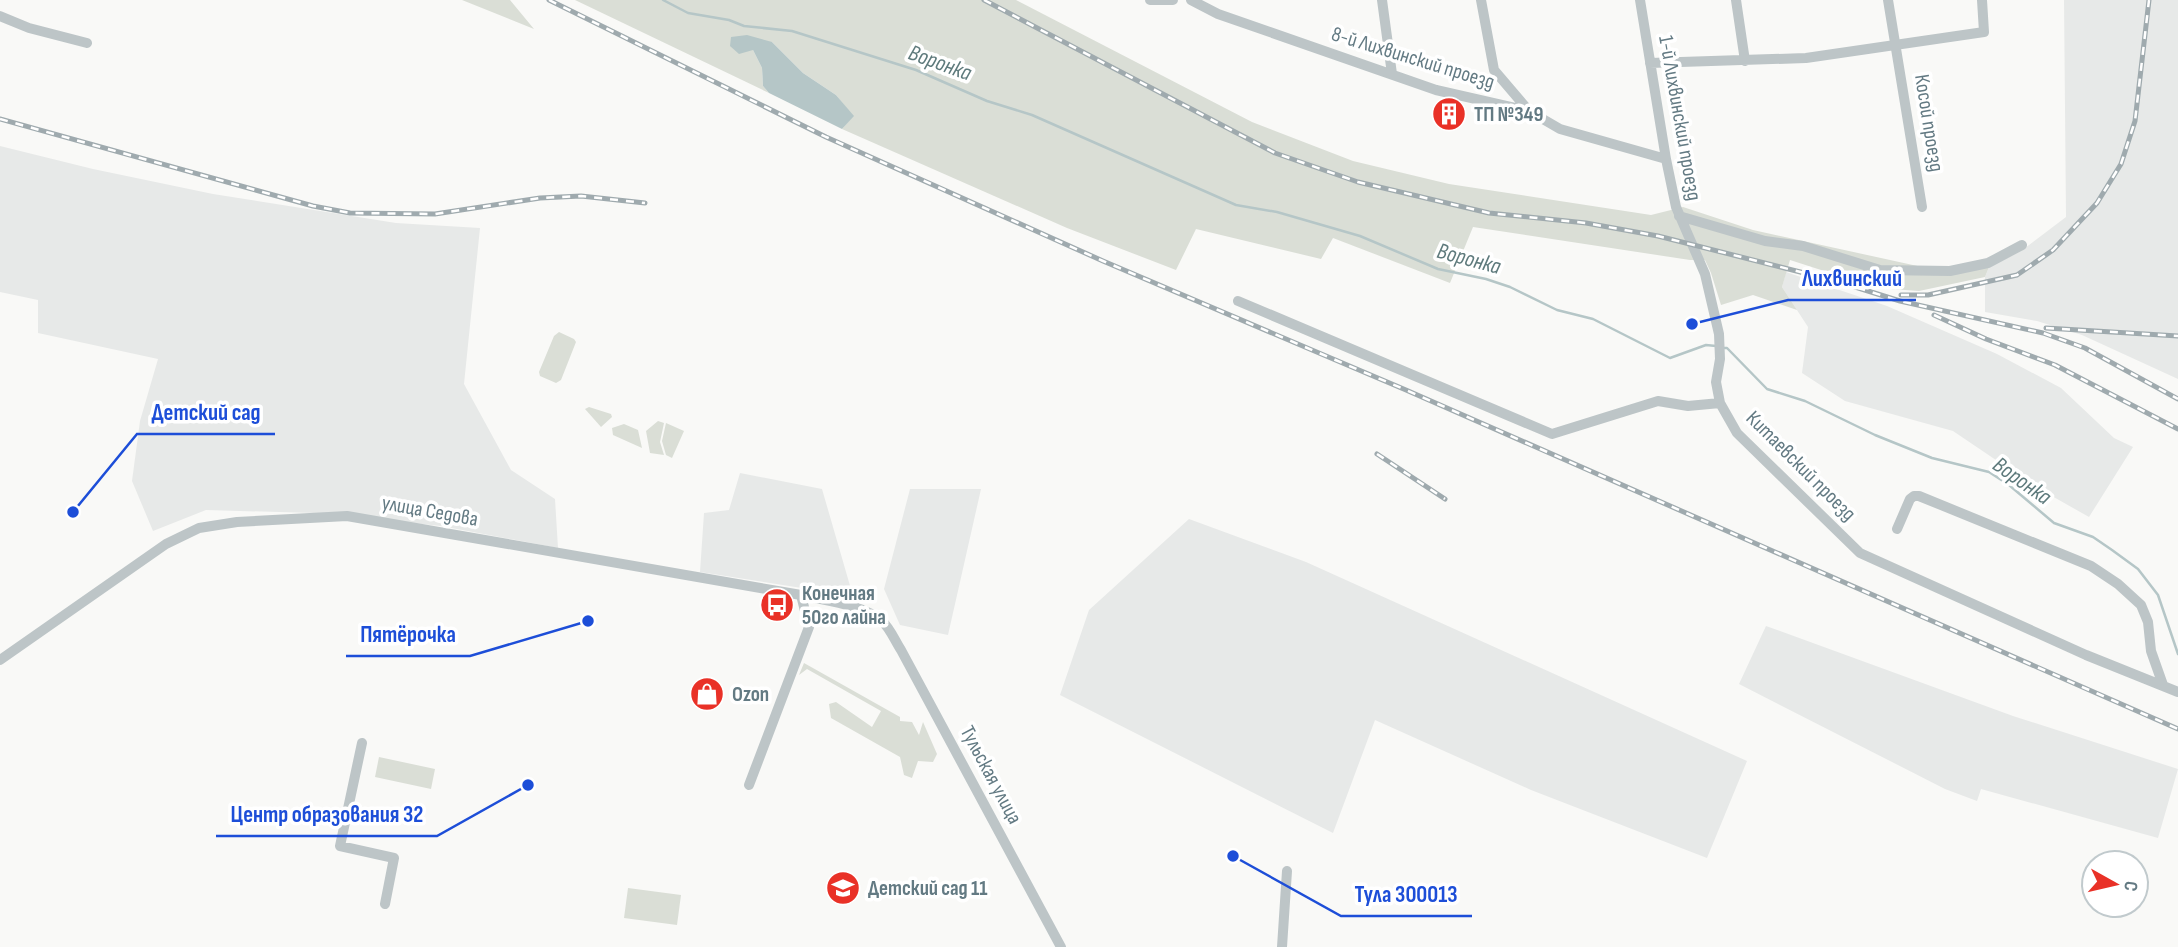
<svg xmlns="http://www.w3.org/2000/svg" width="2178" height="947" font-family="'Sofia Sans Condensed',sans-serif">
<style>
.built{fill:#e7e9e8}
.green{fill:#daded6}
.water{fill:#b5c6c7}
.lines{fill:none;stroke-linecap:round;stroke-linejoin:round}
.stream{stroke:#b5c6c7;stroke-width:2.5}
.minor{stroke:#bdc5c7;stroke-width:10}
.rail-casing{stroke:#9faaae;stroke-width:5}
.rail{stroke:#fff;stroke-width:2.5;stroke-dasharray:8;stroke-linecap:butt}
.labels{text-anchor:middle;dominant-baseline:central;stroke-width:7;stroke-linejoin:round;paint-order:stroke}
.street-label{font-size:21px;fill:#637a83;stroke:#fff}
.poi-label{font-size:21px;font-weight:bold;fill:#637a83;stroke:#fff;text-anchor:start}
.water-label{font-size:23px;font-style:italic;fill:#5e7a7c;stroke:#fff}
.leader{fill:none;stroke:#1d4ed8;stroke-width:2.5}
.callout-dot{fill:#1d4ed8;stroke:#fff;stroke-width:2.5}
.callout-label{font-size:23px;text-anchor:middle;font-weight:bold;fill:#1d4ed8;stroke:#fff;stroke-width:7;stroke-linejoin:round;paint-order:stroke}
</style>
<rect width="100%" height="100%" fill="#f9f9f7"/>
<path class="built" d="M2064 0H2178V379L2082 335 2037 321 1985 312V277L1989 267 2021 251 2066 217Z
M0 146 93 169 213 194 396 223 480 228 464 384 511 470 555 499 558 548 441 526 314 513 206 510 153 531 132 481 140 421 158 359 38 333V300L0 292Z
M1786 272 1887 306 1997 354 2061 388 2114 438 2133 447 2089 517 2036 487 1953 431 1845 401 1802 373 1808 327 1782 287Z
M740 473 822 489 853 596 700 572 704 513 729 510Z
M910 489H981L948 635 900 625 884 589Z
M1189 519 1306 562 1747 761 1707 858 1531 790 1375 720 1333 833 1060 695 1089 610Z
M1766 626 2013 716 2178 769 2158 838 1981 789 1977 801 1945 789 1739 684Z"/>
<path class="green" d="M462 0H510L534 29Z
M575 0H1016L1252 122 1353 161 1449 184 1651 215 1683 207 1753 230 1954 274 1989 267 1985 277 1919 291 1877 288 1790 260 1782 287 1797 310 1753 295 1721 305 1711 273 1705 260H1690L1473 227 1450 283 1333 238 1321 259 1196 229 1176 270 1067 228 842 129 853 116 836 95 803 73 772 42 753 50 762 68 763 86 769 93Z
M559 332 574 339 576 342 561 380 556 383 540 376 539 372 554 336Z
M589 407 611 414 612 417 601 427 585 409Z
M658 421 664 423 660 442 664 455 650 453 646 431Z
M666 423 684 431 672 458 666 455 662 441Z
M624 424 638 430 642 448 613 435 612 428Z
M804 663 900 717V721L912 722 919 735 923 722 937 754 933 762 918 761 912 778 904 775 900 757 831 718 829 704 836 702 872 727 881 711 807 669 799 675Z
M379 757 435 769 431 789 375 777Z
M628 888 681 895 677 925 624 918Z"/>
<path class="water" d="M747 35 772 42 803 73 836 95 854 116 842 129 769 93 763 86 762 68 753 50 739 54 730 46 731 37Z"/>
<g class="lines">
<path class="stream" d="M663 0 688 13 729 20 744 26 792 31 916 70 987 101 1032 115 1236 205 1277 212 1360 236 1438 269 1486 279 1510 287 1557 310 1593 319 1670 358 1706 345 1716 346
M1722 348H1727L1767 389 1805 401 1875 435 1932 458 1989 472 2009 485 2054 523 2093 537 2112 550 2138 569 2158 595 2178 654"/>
<path class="minor" d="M1150 0H1173
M1191 0 1218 14 1436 90 1529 111 1560 129 1666 159
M1382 0 1392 74
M1481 0 1494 70 1529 111
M1640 0 1666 159 1676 207 1705 274 1719 334 1720 359 1716 382 1720 403 1737 433 1860 553 2086 655 2178 692
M1736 0 1745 61
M1888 0 1922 207
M0 16 29 28 87 43
M1650 63 1806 58 1984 32 1982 0
M1679 216 1765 241 1803 246 1880 270 1950 271 1988 263 2022 245
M1238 301 1552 434 1658 401 1688 406 1720 403
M1897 529 1910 499 1914 496H1919L2091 566 2118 584 2141 605 2148 622 2151 651 2163 685
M0 660 166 544 199 528 237 522 347 516 801 595C826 601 861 604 882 621 890 628 895 641 901 650L1061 947
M362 743 340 846 394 858 385 904
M749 785 809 627 801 595
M1282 947 1287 871"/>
<g class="rail-casing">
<path id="rail" d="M549 0 826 137 1103 261 1406 390 2178 729
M984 0 1275 153 1358 182 1489 213 1586 223 1658 236 1836 281 1900 301 2043 333 2085 348 2178 399
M0 119 313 206 350 213 435 214 540 198 581 196 645 203
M1901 295H1928L2017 275 2053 250 2097 203 2121 164 2135 121 2149 0
M1934 315 1986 339 2055 365 2178 429
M2046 328 2178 336
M1377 454 1445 499"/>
</g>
<use href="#rail" class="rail"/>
</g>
<defs>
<g id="building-disc" transform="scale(1.75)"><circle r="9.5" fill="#e93127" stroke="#fff"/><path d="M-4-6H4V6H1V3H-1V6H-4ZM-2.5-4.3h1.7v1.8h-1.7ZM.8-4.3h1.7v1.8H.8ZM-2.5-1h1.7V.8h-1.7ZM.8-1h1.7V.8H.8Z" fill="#fff"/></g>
<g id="bus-disc" transform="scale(1.75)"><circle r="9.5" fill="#e93127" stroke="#fff"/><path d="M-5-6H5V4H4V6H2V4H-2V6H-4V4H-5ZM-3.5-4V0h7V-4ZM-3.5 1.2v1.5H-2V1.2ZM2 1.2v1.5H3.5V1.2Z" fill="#fff"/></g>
<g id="shop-disc" transform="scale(1.75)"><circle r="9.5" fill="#e93127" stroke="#fff"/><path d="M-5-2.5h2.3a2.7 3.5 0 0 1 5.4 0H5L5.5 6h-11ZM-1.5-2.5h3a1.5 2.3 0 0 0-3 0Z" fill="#fff"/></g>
<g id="school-disc" transform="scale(1.75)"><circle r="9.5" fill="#e93127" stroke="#fff"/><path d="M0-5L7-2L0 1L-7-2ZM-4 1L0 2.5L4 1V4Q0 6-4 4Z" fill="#fff"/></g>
</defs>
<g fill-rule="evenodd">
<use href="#building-disc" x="1449" y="114"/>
<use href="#bus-disc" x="777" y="605"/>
<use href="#shop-disc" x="707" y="694"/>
<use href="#school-disc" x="843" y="888"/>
</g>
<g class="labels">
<g class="street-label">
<text transform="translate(1413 58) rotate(17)">8-й Лихвинский проезд</text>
<text transform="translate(1680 118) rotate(80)">1-й Лихвинский проезд</text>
<text transform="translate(1929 123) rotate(81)">Косой проезд</text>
<text transform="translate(1801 466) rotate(45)">Китаевский проезд</text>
<text transform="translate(430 511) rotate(10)">улица Седова</text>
<text transform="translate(991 775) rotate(62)">Тульская улица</text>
</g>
<g class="poi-label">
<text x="1474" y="114">ТП №349</text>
<text x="802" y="593">Конечная<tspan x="802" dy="24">50го лайна</tspan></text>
<text x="732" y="694">Ozon</text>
<text x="868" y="888">Детский сад 11</text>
</g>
<g class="water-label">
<text transform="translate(940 63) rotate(20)">Воронка</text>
<text transform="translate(1469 259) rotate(15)">Воронка</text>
<text transform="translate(2022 481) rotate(35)">Воронка</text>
</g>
</g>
<path class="leader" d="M1692 324L1788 300H1916M73 512L137 434H275M588 621L470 656H346M528 785L437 836H216M1233 856L1341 916H1472"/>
<g class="callout-dot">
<circle cx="1692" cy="324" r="7"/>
<circle cx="73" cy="512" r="7"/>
<circle cx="588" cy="621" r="7"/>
<circle cx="528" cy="785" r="7"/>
<circle cx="1233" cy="856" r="7"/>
</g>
<g class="callout-label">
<text x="1852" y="286">Лихвинский</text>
<text x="206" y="420">Детский сад</text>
<text x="408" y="642">Пятёрочка</text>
<text x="327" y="822">Центр образования 32</text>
<text x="1406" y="902">Тула 300013</text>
</g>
<g transform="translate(2115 884) rotate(98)"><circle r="33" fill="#ffffff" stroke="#c1cacd" stroke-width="2"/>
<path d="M0-5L12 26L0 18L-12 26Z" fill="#e93127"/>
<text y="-10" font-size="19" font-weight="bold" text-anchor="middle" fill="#637a83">С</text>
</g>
</svg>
